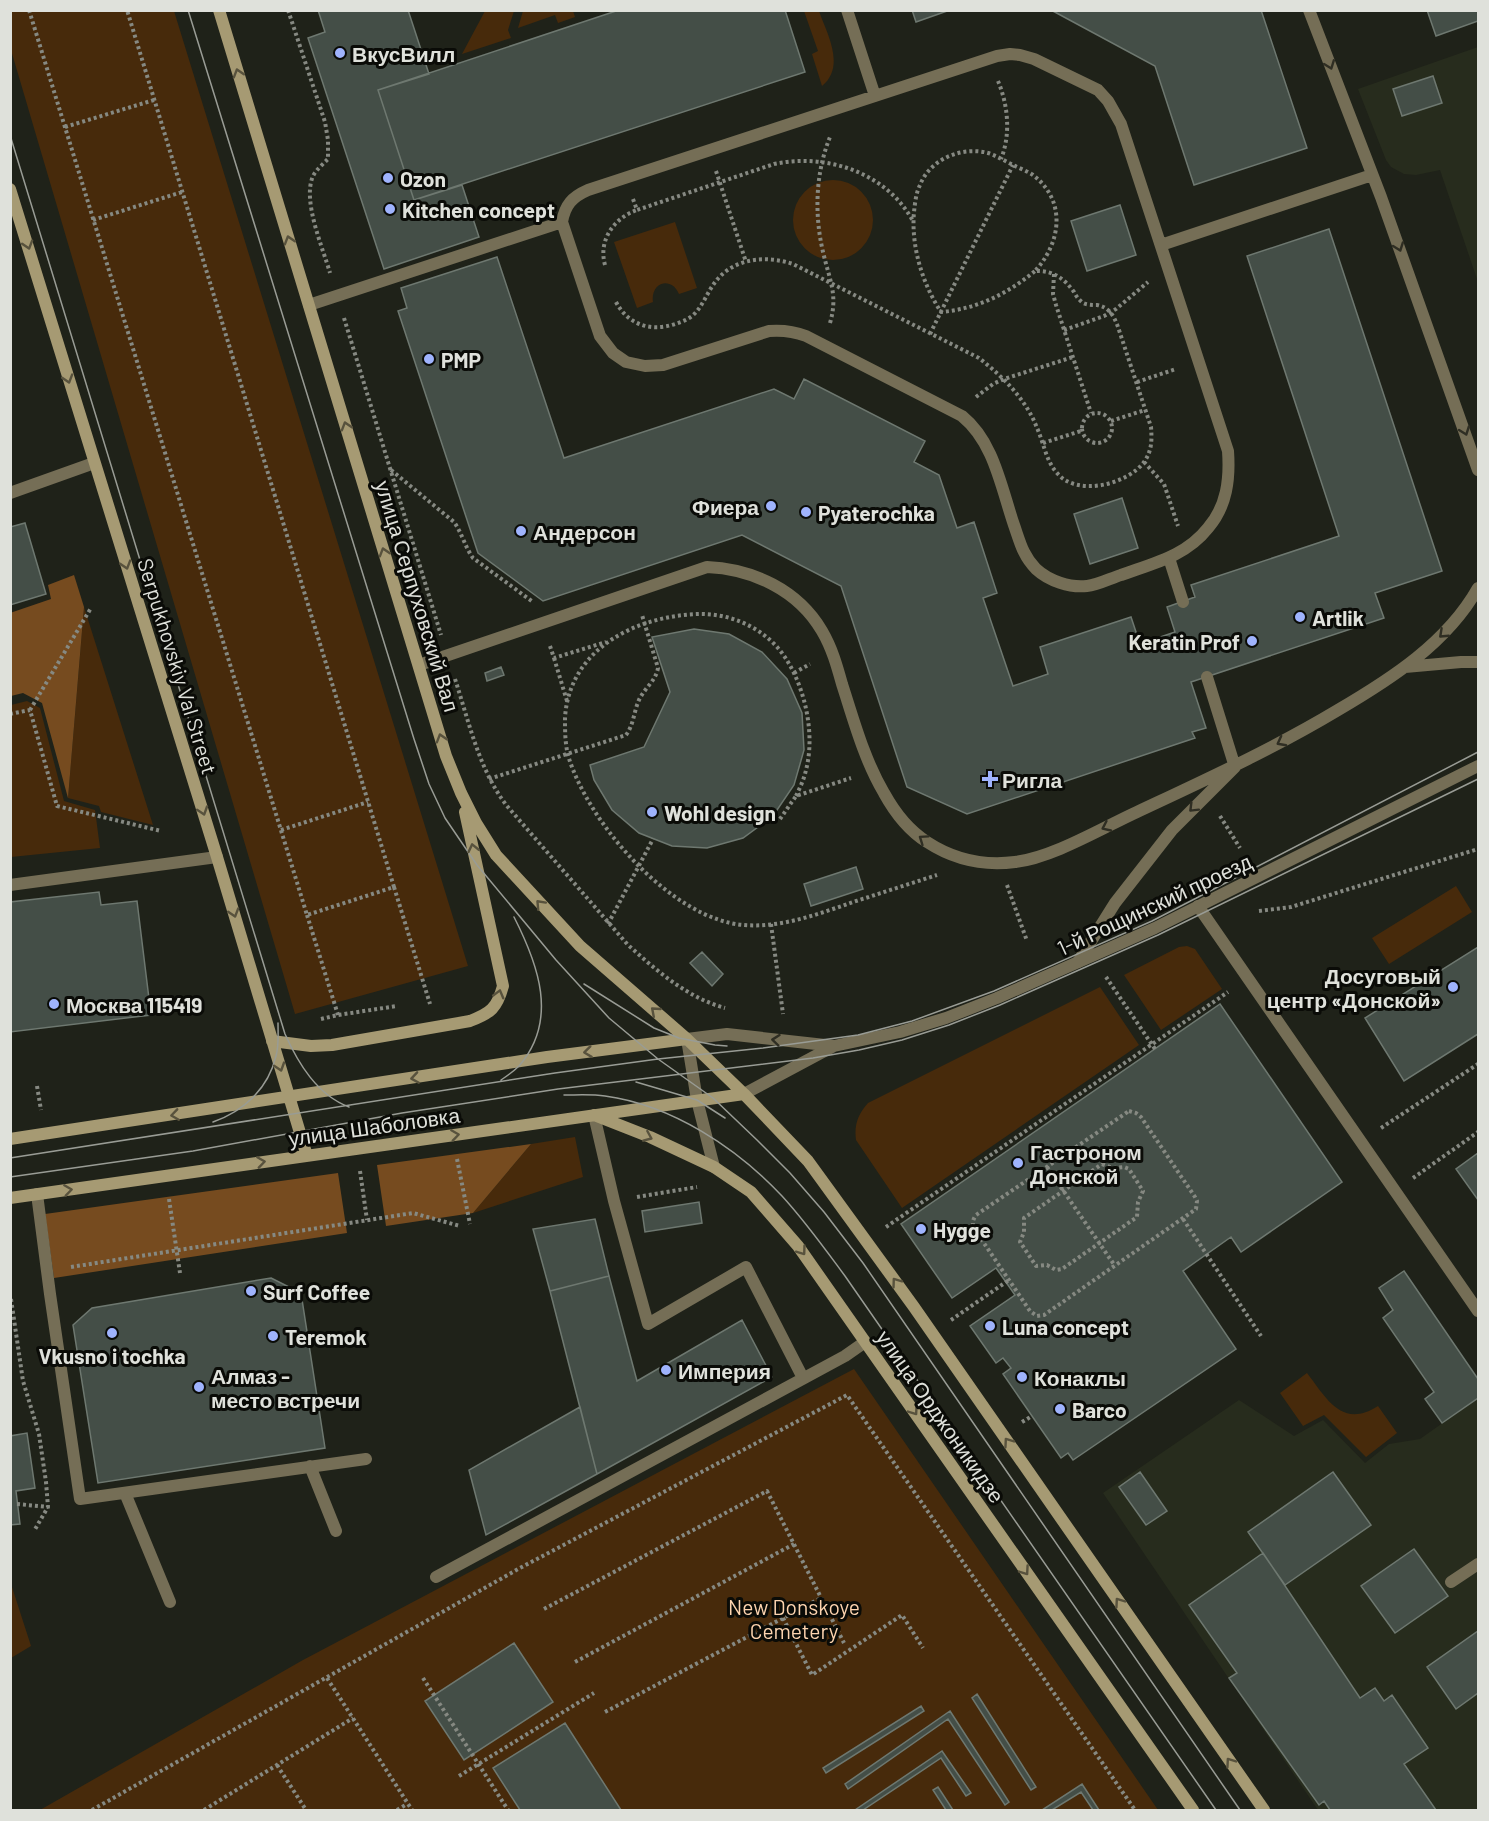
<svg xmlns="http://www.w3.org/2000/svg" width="1489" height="1821" font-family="Barlow,sans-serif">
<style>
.built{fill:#272c1d}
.green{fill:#472a0b}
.forest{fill:#764b1f}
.building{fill:#444e47;stroke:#6e7870;stroke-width:1.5}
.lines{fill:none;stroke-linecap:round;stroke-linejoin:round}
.path{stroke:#868982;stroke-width:4;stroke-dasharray:3 3;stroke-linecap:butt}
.service{stroke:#756e56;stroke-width:12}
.minor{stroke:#756e56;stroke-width:12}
.tertiary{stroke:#756e56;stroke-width:12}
.secondary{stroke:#a69a73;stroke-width:12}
.tram{stroke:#999c95;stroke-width:1.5}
.oneway{stroke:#2f2e23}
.oneway2{stroke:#58523d}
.poi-dot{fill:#9fb3fd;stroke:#0a0b07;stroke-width:2}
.labels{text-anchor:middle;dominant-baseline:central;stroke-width:6;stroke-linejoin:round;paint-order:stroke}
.poi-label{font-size:21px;font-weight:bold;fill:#dfe1db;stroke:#0a0b07;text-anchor:start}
.street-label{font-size:21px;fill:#dfe1db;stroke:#0a0b07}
.park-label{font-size:21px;fill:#fdd4af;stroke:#0a0b07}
</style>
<rect width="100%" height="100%" fill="#1f2219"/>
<path class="built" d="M1478 47V282L1440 170 1416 175 1404 174 1391 167 1386 160 1358 89Z
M1478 1398V1810H1318L1103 1493 1239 1400 1294 1436 1323 1420 1365 1463 1389 1444 1420 1439Z"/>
<path class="green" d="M11 10 174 11 468 966 295 1014 11 50Z
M485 11H514L508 30 511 38 462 54Z
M523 11H573L575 17 558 23 555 15 518 28Z
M804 11H819C827 34 846 66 822 86L812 54 818 51Z
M793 220a40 40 0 1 1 80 0a40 40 0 1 1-80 0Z
M675 222 697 288 679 294C671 275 650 283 653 302L637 308 614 242Z
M84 607 153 825 101 812 99 806 68 798Z
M27 701 40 708 64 801 95 810 100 848 11 857V705Z
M1456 886 1472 912 1389 964 1372 938Z
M1187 946 1195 949 1222 989 1161 1030 1124 975 1179 947Z
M1100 987 1139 1045 902 1208 856 1140C854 1125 858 1114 868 1103Z
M575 1137 583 1177 473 1213 531 1144Z
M854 1369 1158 1810H40L303 1660Z
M1307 1373C1327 1399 1342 1429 1378 1406L1397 1433 1366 1457 1324 1415 1303 1426 1280 1393Z
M11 1584 31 1646 11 1658H10Z"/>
<path class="forest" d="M74 575 84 607 68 798 42 703 23 693 11 696 10 613 51 599 48 585Z
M531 1144 473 1213 386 1226 377 1165Z
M338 1173 347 1233 54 1278 45 1214Z"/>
<path class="building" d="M318 10H408L429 74 378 90 414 200 462 185 479 237 384 269 308 38 325 32Z
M619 10H785L805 72 414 200 378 90Z
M912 10H950L916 22Z
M1051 10H1261L1307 148 1194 185 1155 66Z
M1427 10H1478V21L1436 36Z
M1433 76 1442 103 1402 116 1393 89Z
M1120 205 1136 255 1087 271 1071 221Z
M1329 229 1442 571 1375 593 1384 618 1191 682 1206 728 1192 732 1195 738 967 814 907 787 841 586 742 535 543 601 478 553 398 311 407 308 401 288 497 257 564 458 774 389 794 399 804 379 925 441 914 462 939 475 957 528 974 522 997 593 983 598 1013 686 1048 674 1040 647 1131 617 1140 644 1175 632 1167 607 1195 597 1191 585 1339 536 1247 256Z
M1122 498 1138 548 1090 564 1074 514Z
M25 523 46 594 10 605V527Z
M694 629 729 634 762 652 787 679 802 713 804 750 794 785 773 816 743 838 707 848 672 846 639 833 612 810 594 780 590 765 644 747 670 692 652 637Z
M501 667 504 675 487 681 485 673Z
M856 867 863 889 811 906 804 884Z
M99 892 101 905 137 901 151 1015 10 1032V902Z
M1478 947V1034L1404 1081 1365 1018Z
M702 952 723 974 712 986 690 963Z
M1220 1004 1342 1182 1241 1252 1231 1237 1183 1271 1236 1349 1073 1460 1068 1453 1061 1458 1003 1374 1011 1368 1003 1358 996 1363 970 1326 1015 1295 996 1268 952 1298 901 1224Z
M1478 1153V1200L1456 1169Z
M699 1202 702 1223 645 1232 642 1211Z
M595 1219 609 1276 550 1291 533 1229Z
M1404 1271 1478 1379V1398L1442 1423 1425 1399 1434 1392 1383 1318 1393 1310 1379 1288Z
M609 1276 637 1381 742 1320 772 1377 597 1474 550 1291Z
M271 1278 301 1293 325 1448 98 1483 73 1325 92 1308Z
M580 1407 597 1474 486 1535 469 1470Z
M27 1433 35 1488 16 1491 20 1524 10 1525V1436Z
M1140 1472 1167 1511 1146 1525 1119 1487Z
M1333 1472 1371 1525 1285 1585 1248 1532Z
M1414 1549 1448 1596 1395 1633 1361 1586Z
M1263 1553 1360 1698 1375 1688 1384 1701 1392 1695 1428 1748 1404 1764 1436 1810H1330L1324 1801 1319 1805 1229 1678 1237 1673 1189 1605Z
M1478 1631V1693L1456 1709 1427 1667Z
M514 1643 553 1702 464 1760 425 1701Z
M977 1694 1036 1787 1031 1790 972 1698Z
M921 1706 924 1711 826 1773 823 1768Z
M950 1711 1009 1802 1005 1805 948 1719 848 1789 845 1784Z
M565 1723 621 1810H520L493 1768Z
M942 1751 971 1793 966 1796 941 1758 863 1810H855Z
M1082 1784 1099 1810H1093L1081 1792 1052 1810H1042Z
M938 1787 953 1810H946L933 1790Z"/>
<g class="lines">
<path class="path" d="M29 10 307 915 394 887 127 10
M288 10 325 122 328 140V159C323 164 316 170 313 176 302 201 323 248 330 273
M998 81C1008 105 1011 134 1001 159
M65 127 154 100
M716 171 746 262
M633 199 637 210 774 164C826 153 886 172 913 221
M93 220 182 192
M605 265C598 240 614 218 637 210
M1054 274 1053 294 1056 305 1091 413
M616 302C628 325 651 332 675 324 681 322 687 320 692 316 703 307 707 292 716 281 734 258 766 255 793 264L979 358C1003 377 1026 399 1037 428 1044 443 1046 462 1058 474 1078 497 1128 484 1144 462 1152 451 1152 440 1151 427L1118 327C1114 316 1109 307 1097 305 1092 305 1087 305 1083 303 1079 300 1076 296 1074 292 1064 278 1052 270 1035 271 1061 243 1067 201 1033 175 1027 171 1019 168 1013 165 1005 161 997 156 988 153 962 146 930 159 920 185 916 193 915 203 914 212 911 246 922 283 941 312 977 309 1007 294 1035 271
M344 318 441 635
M830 323C838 296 830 281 824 256 814 217 815 174 830 137
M1064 330 1104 316 1116 309 1148 282
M930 334 1013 165
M1137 382 1176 369
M976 397 993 384 1004 379 1073 357
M1082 428a15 15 0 1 1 30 0a15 15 0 1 1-30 0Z
M1111 421 1145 410
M1043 443 1081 431
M1144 462 1164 484 1178 526
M391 470 454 522C462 533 465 547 473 558L533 602
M550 646 554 658 606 642
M554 658 567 701
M794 673 810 664
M455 679C469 722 479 770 507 806L628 945C657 971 688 998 725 1008
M30 710 91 608
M10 714 30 710 57 806 161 831
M489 779 626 735C634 725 634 709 640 698 646 687 656 680 658 668L642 615
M796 796C800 788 804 779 806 770 815 736 806 692 788 662 770 631 734 613 698 614 636 616 569 649 565 718 565 730 565 743 568 755 587 822 672 920 744 925 781 928 819 914 853 902 881 893 909 884 937 875
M1220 816 1240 848
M780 819 796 796 851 778
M281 830 368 802
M1007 885 1027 941
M394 887 430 1004
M1259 911 1291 907 1478 849
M307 915 338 1015
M608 924 653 839
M771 924 783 1014
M1106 977 1155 1049
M321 1019 338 1015 397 1006
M37 1086 41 1110
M1129 1111 1136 1113 1141 1117 1195 1197 1197 1201 1196 1209 1044 1315 1037 1316 1030 1311 975 1230C972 1224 972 1221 976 1215Z
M1381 1128 1478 1064
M457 1159 470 1224
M1102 1164 1113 1168 1124 1167 1129 1169 1143 1191 1138 1202 1137 1217 1062 1269 1056 1270 1047 1265 1036 1266 1020 1242 1024 1232V1218Z
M1047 1167 1115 1266
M360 1171 367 1220
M1413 1178 1478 1132
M637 1197 697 1187
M169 1199 180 1273
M1183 1219 1261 1336
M886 1227 1228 992
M71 1267 413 1213 460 1226
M11 1299 23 1381 39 1434 46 1482 48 1507 34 1531
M951 1320 1009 1280
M1022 1422 1032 1416
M17 1504 48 1507
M544 1609 767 1491 844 1643
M783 1618 812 1675 902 1615 923 1648
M575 1662 794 1544
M327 1678 412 1810
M423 1678 508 1810
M605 1712 821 1598
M277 1765 306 1810
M459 1776 594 1693
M92 1810 520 1568 847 1395 1135 1810
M204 1810 353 1718
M397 1810 407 1804"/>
<path class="service" d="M847 10 875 96
M1309 10 1381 197 1478 470
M1161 245 1372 175
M309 305 562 222 600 336 613 353 626 362 645 366 663 365 769 331C782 330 793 331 806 336L962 416C994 442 1001 487 1014 525 1020 542 1023 556 1036 569 1049 581 1070 588 1087 586 1098 585 1111 578 1121 575 1154 563 1186 556 1208 528 1227 506 1230 479 1228 451L1121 124 1108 101 1098 90 1034 59 1020 55 1010 54 997 56 588 190C572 197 565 205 562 222
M10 493 94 463
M1169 558 1183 602
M419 665 707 567C753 569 798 590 822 631 832 648 837 666 842 684 854 721 864 759 884 793 895 813 908 830 927 842 953 859 984 866 1015 862 1052 858 1102 828 1137 812 1205 780 1273 749 1338 710 1391 679 1447 643 1478 588
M1405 667 1461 662H1478
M10 885 217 857
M1078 962 1115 903 1172 830 1235 767 1207 677
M594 1115 614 1201 648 1324 746 1267 803 1378
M37 1194 50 1294 80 1499 366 1459
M310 1466 336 1531
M125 1493 170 1602
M436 1577 845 1356 865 1342
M1451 1582 1478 1564"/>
<path class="minor" d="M1198 906 1478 1311"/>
<path class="tertiary" d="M744 1094 834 1046
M714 1167 697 1100 687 1039 727 1034 834 1046 900 1032 946 1018 997 998 1155 928 1478 766"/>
<path class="secondary" d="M219 10 446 756 461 793 476 823 496 855 580 946 687 1039 744 1094 808 1161 914 1307 1264 1810
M10 189 217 857 307 1156
M272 1041 311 1046 332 1045 470 1021C491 1013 497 1008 503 986L465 812
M594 1115 650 1137 714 1167 751 1192 798 1246 1193 1810
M10 1139 547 1057 687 1039
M10 1198 744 1094"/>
<path class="tram" d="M188 10 414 739 429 784 445 818 477 865 556 960 609 1018 658 1059 713 1098 757 1140 790 1173 824 1212 863 1263 1240 1810
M10 135 285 1034C298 1063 317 1095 349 1107
M584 984 654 1028 679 1038 715 1045 727 1046
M501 1080C507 1076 514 1071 519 1066 559 1020 538 964 514 917
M636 1082 697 1100 725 1118
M564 1095C577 1095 592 1094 605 1096 672 1105 737 1148 782 1196 805 1221 825 1249 845 1276L1216 1810
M213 1122C244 1111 268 1089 276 1056 279 1046 278 1034 278 1023
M10 1158 555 1073 658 1059 763 1048 858 1035 912 1021 994 991 1152 921 1478 752
M10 1177 193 1151 402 1113 558 1089 813 1058 859 1050 902 1040 949 1025 1000 1005 1158 935 1478 779"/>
</g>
<defs><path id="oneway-chevron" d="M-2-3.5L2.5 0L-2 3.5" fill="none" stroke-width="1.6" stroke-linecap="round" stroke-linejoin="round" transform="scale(1.5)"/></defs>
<g class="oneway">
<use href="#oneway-chevron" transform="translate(1330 65) rotate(69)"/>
<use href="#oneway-chevron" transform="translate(1399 247) rotate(70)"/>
<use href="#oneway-chevron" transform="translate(1465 431) rotate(70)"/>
<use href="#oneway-chevron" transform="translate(1443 634) rotate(137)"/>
<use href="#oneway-chevron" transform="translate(1281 742) rotate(152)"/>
<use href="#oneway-chevron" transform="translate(1193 808) rotate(135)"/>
<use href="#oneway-chevron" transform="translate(1106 827) rotate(155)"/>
<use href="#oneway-chevron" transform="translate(923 839) rotate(-145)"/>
<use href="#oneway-chevron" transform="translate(776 1040) rotate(-174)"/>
</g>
<g class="oneway2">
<use href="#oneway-chevron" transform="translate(238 73) rotate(-107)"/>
<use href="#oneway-chevron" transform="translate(289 240) rotate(-107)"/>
<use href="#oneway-chevron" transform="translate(28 245) rotate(73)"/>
<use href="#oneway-chevron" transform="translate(68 379) rotate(73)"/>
<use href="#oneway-chevron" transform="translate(346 426) rotate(-107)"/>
<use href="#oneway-chevron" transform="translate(384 552) rotate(-107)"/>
<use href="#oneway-chevron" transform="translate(126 565) rotate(73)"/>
<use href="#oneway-chevron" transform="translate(441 738) rotate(-107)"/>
<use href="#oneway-chevron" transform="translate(203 811) rotate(72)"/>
<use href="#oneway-chevron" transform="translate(473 848) rotate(-103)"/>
<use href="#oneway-chevron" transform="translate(540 904) rotate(-133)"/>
<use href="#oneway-chevron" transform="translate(234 913) rotate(73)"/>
<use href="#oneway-chevron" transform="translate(499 994) rotate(-75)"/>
<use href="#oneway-chevron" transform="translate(655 1011) rotate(-139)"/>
<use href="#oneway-chevron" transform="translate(588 1052) rotate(173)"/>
<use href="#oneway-chevron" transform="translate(280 1067) rotate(72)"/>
<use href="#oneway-chevron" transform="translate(415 1078) rotate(171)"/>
<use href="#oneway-chevron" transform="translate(175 1115) rotate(172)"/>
<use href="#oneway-chevron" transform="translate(455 1135) rotate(-8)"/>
<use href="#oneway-chevron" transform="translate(648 1137) rotate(23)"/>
<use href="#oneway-chevron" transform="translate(261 1162) rotate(-8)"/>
<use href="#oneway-chevron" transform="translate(68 1190) rotate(-8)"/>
<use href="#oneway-chevron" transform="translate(802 1251) rotate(54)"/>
<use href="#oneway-chevron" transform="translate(896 1282) rotate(-126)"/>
<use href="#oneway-chevron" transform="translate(914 1411) rotate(55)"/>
<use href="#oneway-chevron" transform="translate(1008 1442) rotate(-125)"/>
<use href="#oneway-chevron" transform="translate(1025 1571) rotate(55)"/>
<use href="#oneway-chevron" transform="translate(1119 1602) rotate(-125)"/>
<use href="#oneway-chevron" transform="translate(1230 1762) rotate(-125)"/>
</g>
<g class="poi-dot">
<circle cx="340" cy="53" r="6"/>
<circle cx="388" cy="178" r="6"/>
<circle cx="390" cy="209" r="6"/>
<circle cx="429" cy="359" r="6"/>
<circle cx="771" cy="506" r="6"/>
<circle cx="806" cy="512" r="6"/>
<circle cx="521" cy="531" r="6"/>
<circle cx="1300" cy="617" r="6"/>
<circle cx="1252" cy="641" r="6"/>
<path d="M987 770h6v6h6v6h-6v6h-6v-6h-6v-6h6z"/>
<circle cx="652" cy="812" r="6"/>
<circle cx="1453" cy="987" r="6"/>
<circle cx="54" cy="1004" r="6"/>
<circle cx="1018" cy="1163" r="6"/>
<circle cx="921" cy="1229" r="6"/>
<circle cx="251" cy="1291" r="6"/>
<circle cx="990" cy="1326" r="6"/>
<circle cx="112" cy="1333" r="6"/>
<circle cx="273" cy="1336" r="6"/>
<circle cx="666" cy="1370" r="6"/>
<circle cx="1022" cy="1377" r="6"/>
<circle cx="199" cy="1387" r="6"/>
<circle cx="1060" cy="1409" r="6"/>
</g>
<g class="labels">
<g class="poi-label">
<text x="352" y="53">ВкусВилл</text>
<text x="400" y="178">Ozon</text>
<text x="402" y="209">Kitchen concept</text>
<text x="441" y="359">PMP</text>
<text x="759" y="506" text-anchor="end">Фиера</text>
<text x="818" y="512">Pyaterochka</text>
<text x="533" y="531">Андерсон</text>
<text x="1312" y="617">Artlik</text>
<text x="1240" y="641" text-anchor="end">Keratin Prof</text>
<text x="1002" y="779">Ригла</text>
<text x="664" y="812">Wohl design</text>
<text x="1441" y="975" text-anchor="end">Досуговый<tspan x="1441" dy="24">центр «Донской»</tspan></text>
<text x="66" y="1004">Москва 115419</text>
<text x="1030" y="1151">Гастроном<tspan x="1030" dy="24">Донской</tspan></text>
<text x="933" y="1229">Hygge</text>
<text x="263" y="1291">Surf Coffee</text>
<text x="1002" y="1326">Luna concept</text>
<text x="285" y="1336">Teremok</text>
<text x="112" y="1355" text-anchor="middle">Vkusno i tochka</text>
<text x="678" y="1370">Империя</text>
<text x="211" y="1375">Алмаз -<tspan x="211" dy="24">место встречи</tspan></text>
<text x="1034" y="1377">Конаклы</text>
<text x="1072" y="1409">Barco</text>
</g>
<g class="street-label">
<text transform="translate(418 596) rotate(73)">улица Серпуховский Вал</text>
<text transform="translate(178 666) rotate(73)">Serpukhovskiy Val Street</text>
<text transform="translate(1154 904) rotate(-25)">1-й Рощинский проезд</text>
<text transform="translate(374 1126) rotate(-8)">улица Шаболовка</text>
<text transform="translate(941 1416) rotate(55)">улица Орджоникидзе</text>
</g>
<g class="park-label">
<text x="794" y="1606">New Donskoye<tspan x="794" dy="24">Cemetery</tspan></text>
</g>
</g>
<rect width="1489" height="1821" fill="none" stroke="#dfe1db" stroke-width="24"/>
</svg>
